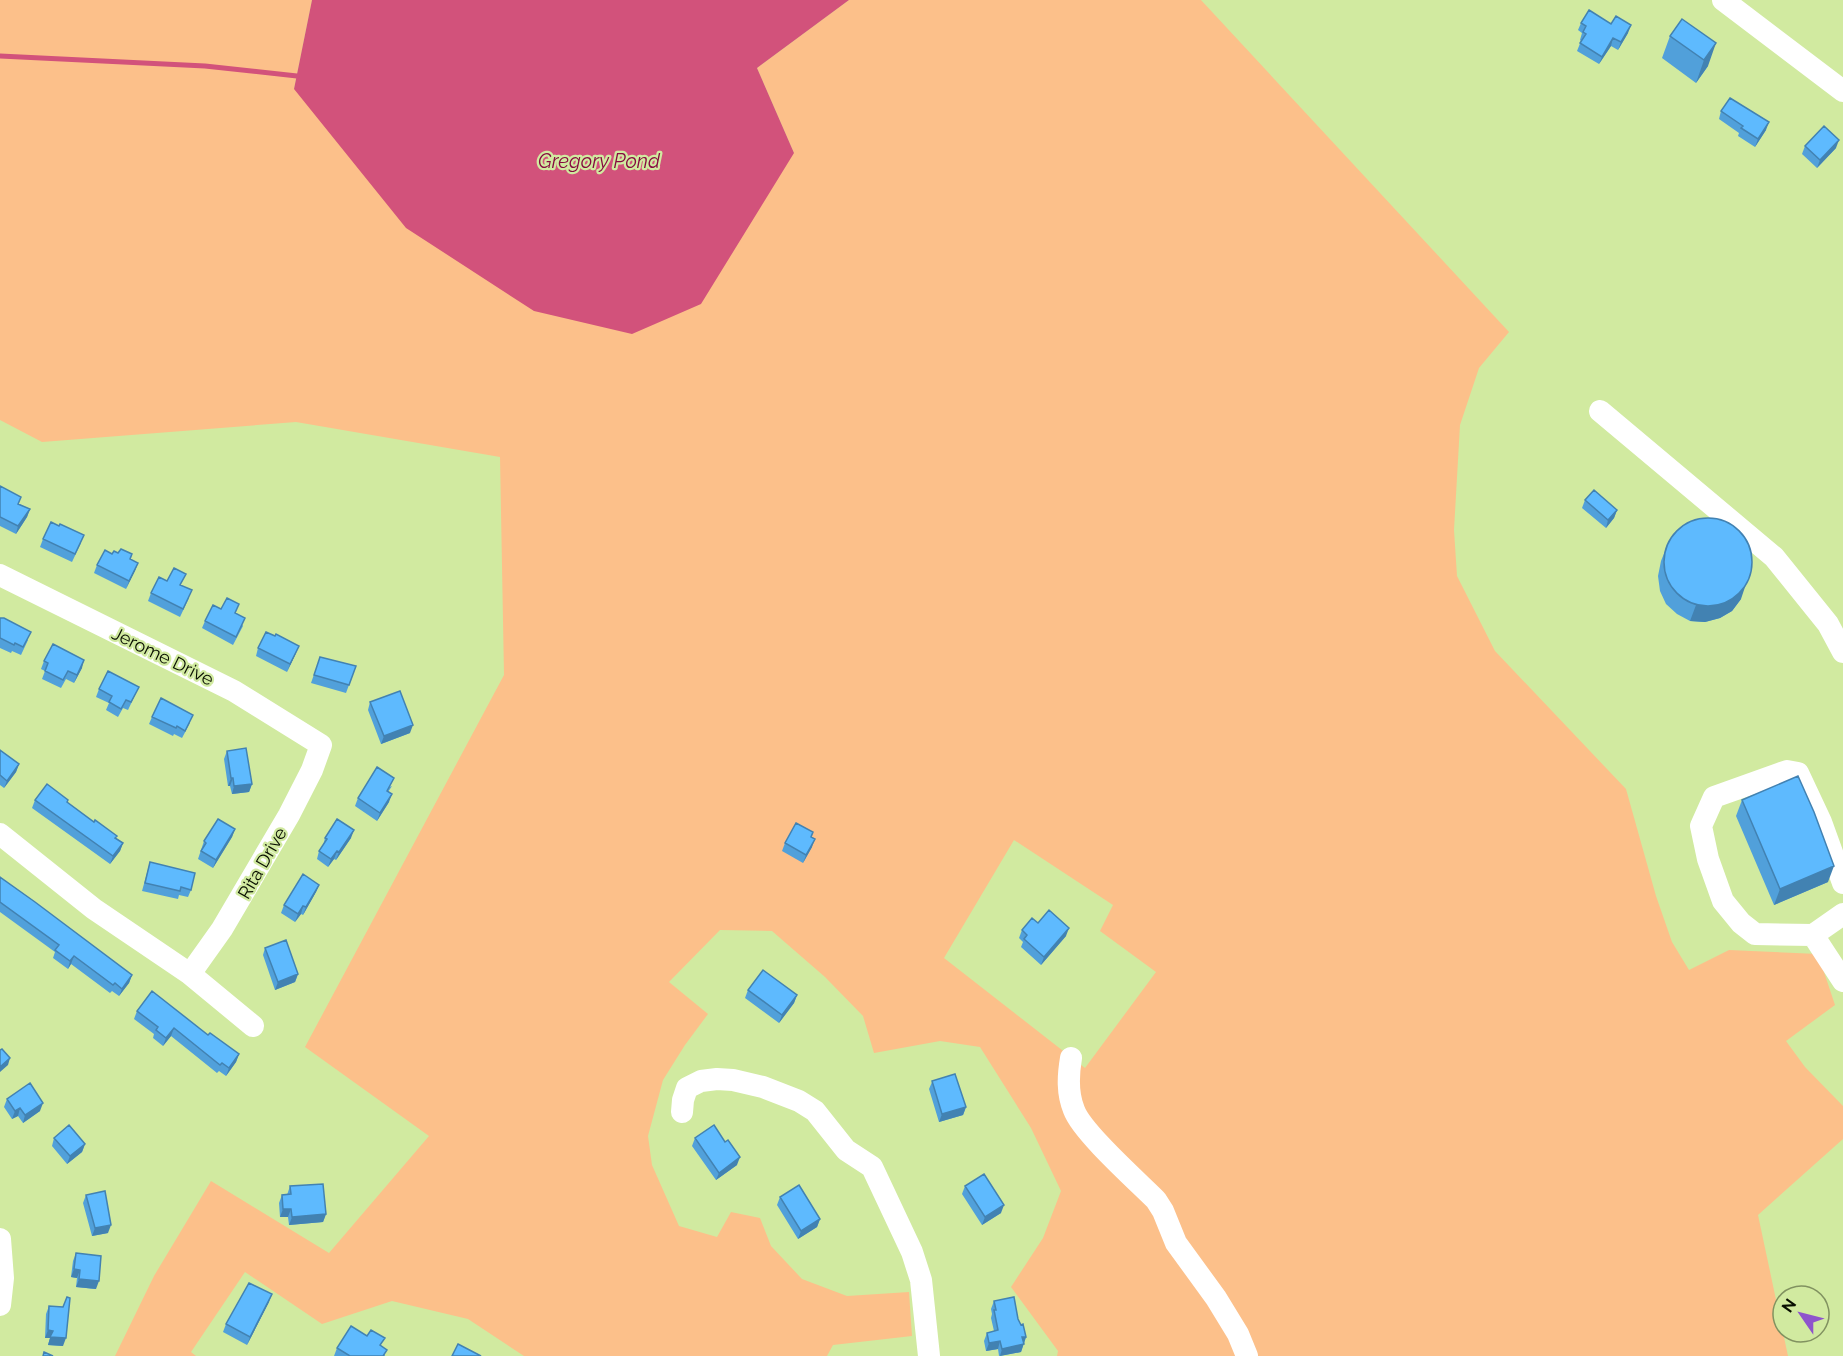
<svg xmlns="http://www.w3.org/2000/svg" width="1843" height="1356" font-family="Raleway,sans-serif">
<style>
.green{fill:#fcc08a;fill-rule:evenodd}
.water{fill:#d2527b}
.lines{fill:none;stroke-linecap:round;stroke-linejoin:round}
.stream{stroke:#d2527b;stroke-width:5}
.minor{stroke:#fff;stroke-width:22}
.wall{fill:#51a0da}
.shaded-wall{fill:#4282b2}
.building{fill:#5ebafe;stroke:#4282b2;stroke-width:1.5}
.labels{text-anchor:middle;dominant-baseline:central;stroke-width:4.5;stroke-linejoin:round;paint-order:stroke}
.street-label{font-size:18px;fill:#080e00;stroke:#d1eaa0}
.water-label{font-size:20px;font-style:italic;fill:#860a40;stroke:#d1eaa0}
</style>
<rect width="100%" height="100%" fill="#d1eaa0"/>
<path class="green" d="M0 0H312L294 89 794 153 757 68 849 0H1201L1509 332 1479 368 1460 425 1454 530 1457 576 1495 651 1626 789 1656 896 1672 942 1689 970 1729 950 1818 954 1835 1005 1786 1041 1805 1067 1843 1106V1139L1758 1215 1788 1356H1057L1058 1351 1011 1287 1043 1238 1061 1191 1031 1128 980 1047 940 1041 874 1053 863 1016 825 977 772 931 720 930 669 982 708 1014 685 1045 663 1080 648 1136 652 1165 679 1226 717 1237 731 1212 760 1218 771 1246 802 1279 847 1296 909 1292 912 1336 833 1345 827 1356H524L468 1319 392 1301 322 1324 245 1272 191 1352 196 1356H115L154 1276 211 1181 329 1253 429 1136 305 1047 504 675 500 457 296 422 42 442 0 420ZM1014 840 1113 905 1100 931 1156 972 1085 1068 944 958Z"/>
<path class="water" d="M312 0H849L757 68 794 153 701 304 632 334 534 311 406 228 294 89Z"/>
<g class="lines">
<path class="stream" d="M0 56 205 66 297 76"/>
<path class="minor" d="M1723 0 1843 91
M1600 411 1774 557 1828 624 1843 652
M0 575 234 691 321 745 312 770 289 815 222 929 190 974
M0 834 94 909 190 974 253 1026
M1843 883 1821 822 1798 773 1787 771 1714 797 1701 826 1708 859 1723 901 1741 923 1755 934 1813 935 1843 914
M1813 935 1843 981
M1071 1058C1068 1076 1067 1093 1074 1110 1082 1132 1137 1181 1156 1200L1163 1211 1176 1243 1216 1298 1238 1334 1247 1356
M682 1112 683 1100 687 1088 701 1081 717 1079 733 1080 763 1087 799 1101 815 1111 846 1150 872 1167 912 1252 921 1280 929 1356
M0 1239 3 1278 0 1305"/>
</g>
<path class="wall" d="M1682 19 1708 66 1696 83 1662 58 1670 36Z
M1581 23 1611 24 1628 33 1618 50 1611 46 1599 64 1577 51 1581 41 1580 40 1582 33 1578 30Z
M1721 111 1766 130 1755 147 1738 136 1739 133 1719 119Z
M1805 146 1836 148 1817 168 1802 154Z
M0 486 19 504 30 509 27 517 16 534 0 526Z
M1585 500 1617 510 1614 518 1606 528 1582 508Z
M59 526 81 543 72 562 40 547 43 539Z
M1667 546 1741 599 1732 611 1720 618 1705 622 1690 621 1677 614 1666 604 1660 591 1658 576 1661 561Z
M112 554H132L130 559 138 563 126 589 94 573 97 565Z
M167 581 181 585 189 598 180 617 148 601 151 593Z
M221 609 235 613 243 626 233 645 202 628 205 621Z
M0 618 28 640 21 655 12 651 11 653 0 648Z
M258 648 296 653 287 672 256 656Z
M320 657 356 666 346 693 311 683Z
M44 661 82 668 74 683 66 679 61 688 42 679 45 671 41 669Z
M139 687 128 710 123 708 118 717 106 710 109 703 96 697 99 689Z
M370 702 410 733 381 744 368 710Z
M152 717 190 723 182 738 174 734 173 736 149 724Z
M0 750 19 764 16 772 4 788 0 785Z
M227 751 252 784 249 792 232 794 230 786H228L224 759Z
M392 786 388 792 389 802 377 821 355 806 358 798Z
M35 800 67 803 123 843 120 851 110 864 32 808Z
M1742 800 1828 882 1774 905 1736 816Z
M235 829 232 837 213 868 198 859 204 841Z
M325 838H351L336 860 334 859 328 867 317 859 319 851 323 846Z
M811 838 812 847 803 863 782 851 785 843Z
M150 862 191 890 188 897 179 895 178 899 142 891Z
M0 877 132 975 129 983 119 996 112 991 110 993 71 964 68 969 53 958 55 952 0 912Z
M319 885 316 892 303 915 301 914 295 922 281 913 284 905Z
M1038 923 1066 936 1041 965 1021 947 1023 942 1019 938 1022 930Z
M265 948 298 974 295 982 275 990 263 955Z
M748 990 797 995 794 1003 779 1023 745 998Z
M137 1011 208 1035 239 1054 236 1062 226 1076 219 1071 217 1073 171 1036 163 1046 153 1038 154 1034 134 1019Z
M932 1082 966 1107 963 1115 939 1122 929 1089Z
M7 1099 40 1111 23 1123 18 1116 12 1119 4 1107Z
M54 1138 85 1144 82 1152 67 1164 52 1146Z
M695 1138 737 1165 716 1180 692 1146Z
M290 1186 326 1214 323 1222 289 1225 288 1217H280L279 1203 282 1195H287Z
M965 1186 1001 1213 982 1225 962 1194Z
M86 1195 108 1233 92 1236 83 1203Z
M780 1197 820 1219 817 1227 798 1239 777 1205Z
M76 1253 96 1289 76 1287 77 1278 71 1277 73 1261Z
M994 1301 1018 1319 1026 1337 1021 1352 999 1356 998 1349 986 1351 984 1341 987 1333 994 1331 991 1318 992 1314 991 1309Z
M269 1302 247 1345 223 1332 226 1324Z
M49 1306 63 1346 48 1345 50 1338H45L46 1314Z
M382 1346 385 1356H334L337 1348Z"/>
<path class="shaded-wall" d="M1631 25 1628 33 1618 50 1621 42Z
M1613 38 1611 46 1599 64 1602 57Z
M1716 43 1708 66 1696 83 1704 60Z
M1769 122 1766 130 1755 147 1758 139Z
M1839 140 1836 148 1817 168 1820 160Z
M30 509 27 517 16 534 18 526Z
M1617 510 1614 518 1606 528 1608 520Z
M138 563 135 571 126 589 129 581Z
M1746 584 1741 599 1732 611 1720 618 1705 622 1690 621 1696 605Z
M299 646 296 653 287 672 290 664Z
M84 660 82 668 74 683 77 675Z
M413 725 410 733 381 744 384 736Z
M19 764 16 772 4 788 7 781Z
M231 778H233L230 786H228Z
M252 784 249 792 232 794 234 786Z
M392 794 389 802 377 821 380 813Z
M235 829 232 837 213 868 216 860Z
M354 830 351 838 336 860 339 852Z
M815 839 812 847 803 863 806 855Z
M123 843 120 851 110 864 113 856Z
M337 851 334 859 328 867 331 859Z
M1834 866 1828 882 1774 905 1780 889Z
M319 885 316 892 303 915 306 907Z
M303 906 301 914 295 922 298 914Z
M1069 928 1066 936 1041 965 1044 957Z
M74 956 71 964 68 969 70 961Z
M298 974 295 982 275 990 278 982Z
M132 975 129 983 119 996 122 989Z
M797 995 794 1003 779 1023 782 1015Z
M174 1028 171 1036 163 1046 166 1038Z
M239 1054 236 1062 226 1076 229 1068Z
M10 1058 8 1065 0 1072V1067Z
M43 1103 40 1111 23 1123 25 1115Z
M966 1107 963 1115 939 1122 942 1114Z
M20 1108 18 1116 12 1119 15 1111Z
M85 1144 82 1152 67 1164 70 1156Z
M740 1157 737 1165 716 1180 719 1173Z
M1004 1205 1001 1213 982 1225 985 1217Z
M283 1209H291L288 1217H280Z
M326 1214 323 1222 289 1225 292 1217Z
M820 1219 817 1227 798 1239 801 1231Z
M111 1225 108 1233 92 1236 95 1228Z
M74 1269 80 1270 77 1278 71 1277Z
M79 1279 99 1281 96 1289 76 1287Z
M272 1294 269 1302 247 1345 250 1337Z
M48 1330 53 1331 66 1338 63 1346 48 1345 50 1338H45Z
M1022 1337H1026L1021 1352 1000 1356 1002 1349Z
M1000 1341 998 1349 986 1351 989 1343Z"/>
<path class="building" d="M1589 10 1611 24 1616 16 1631 25 1621 42 1613 38 1602 57 1580 43 1586 34 1583 32 1586 26 1581 23Z
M1682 19 1716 43 1704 60 1670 36Z
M1730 98 1769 122 1758 139 1741 128 1743 126 1721 111Z
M1824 126 1839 140 1820 160 1805 146Z
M0 486 21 497 18 504 30 509 18 526 0 517Z
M1594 490 1617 510 1608 520 1585 500Z
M1664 562a44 44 0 1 1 88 0a44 44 0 1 1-88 0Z
M51 522 59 526 60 524 84 535 75 554 43 539Z
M121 549 132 554 130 559 138 563 129 581 97 565 105 550 112 554 114 551 118 553Z
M174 568 186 574 180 585 192 590 183 609 151 593 159 577 167 581Z
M227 598 239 604 235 613 245 618 236 637 205 621 213 605 221 609Z
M0 618H4L31 632 23 647 15 643 14 645 0 638Z
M266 632 275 636 276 634 299 646 290 664 258 648Z
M53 644 84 660 77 675 68 671 63 680 45 671 48 663 44 661Z
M320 657 356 666 349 685 314 675Z
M108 671 139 687 131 702 126 700 121 709 109 702 112 696 99 689Z
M400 691 413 725 384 736 370 702Z
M161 698 193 715 185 731 177 726 176 728 152 717Z
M246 748 252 784 234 786 233 778H231L227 751Z
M0 750 19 764 7 781 0 775Z
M377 767 394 778 387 791 392 794 380 813 358 798Z
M1798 776 1814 812 1834 866 1780 889 1742 800Z
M47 784 68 800 67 802 94 822 95 820 117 836 115 838 123 843 113 856 35 800Z
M218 819 235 829 216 860 201 851 206 843 204 841Z
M337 819 354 830 339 852 337 851 331 859 319 851 327 839 325 838Z
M796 823 813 832 811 837 815 839 806 855 785 843Z
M150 862 195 873 191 890 181 887 180 891 145 883Z
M303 874 319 885 306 907 303 906 298 914 284 905Z
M0 877 35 902 132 975 122 989 115 983 113 985 74 956 70 961 55 950 59 945 0 902Z
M1049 910 1069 928 1044 957 1024 939 1027 935 1022 930 1032 918 1038 923Z
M286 940 298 974 278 982 265 948Z
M763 970 797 995 782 1015 748 990Z
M152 991 208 1035 210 1033 239 1054 229 1068 222 1063 220 1065 174 1028 166 1038 156 1030 158 1027 137 1011Z
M2 1049 10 1058 0 1067V1050Z
M955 1074 966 1107 942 1114 932 1081Z
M30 1083 43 1103 25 1115 20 1108 15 1111 7 1099Z
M69 1125 85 1144 70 1156 54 1138Z
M714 1125 725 1142 728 1140 740 1157 719 1173 695 1138Z
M984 1174 1004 1205 985 1217 965 1186Z
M323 1184 326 1214 292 1217 291 1209H283L282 1195 291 1194 290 1186Z
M799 1185 820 1219 801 1231 780 1197Z
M105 1191 111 1225 95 1228 86 1195Z
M76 1253 101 1256 99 1281 79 1279 80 1270 74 1269Z
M249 1283 272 1294 250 1337 226 1324Z
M67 1297 70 1298 66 1338 50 1337 53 1331 48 1330 49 1306 63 1307Z
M1014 1297 1018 1319 1021 1325 1023 1324 1026 1337H1022L1024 1344 1002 1349 1000 1341 989 1343 987 1333 998 1330 994 1310H996L994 1301Z
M351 1326 367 1336 371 1330 385 1338 380 1345 387 1350 383 1356H350L337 1348Z
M458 1344 481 1356H452Z
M44 1352 53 1356H43Z"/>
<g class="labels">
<g class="street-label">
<text transform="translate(163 656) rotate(26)">Jerome Drive</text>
<text transform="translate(262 863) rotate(-60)">Rita Drive</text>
</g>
<g class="water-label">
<text x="599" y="161">Gregory Pond</text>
</g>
</g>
<g transform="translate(1801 1314) rotate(305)"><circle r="28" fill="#d1eaa0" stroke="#819260" stroke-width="1.5"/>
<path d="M0-4.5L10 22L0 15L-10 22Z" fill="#8e54cc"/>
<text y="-9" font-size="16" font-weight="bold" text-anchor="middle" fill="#080e00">N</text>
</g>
</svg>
